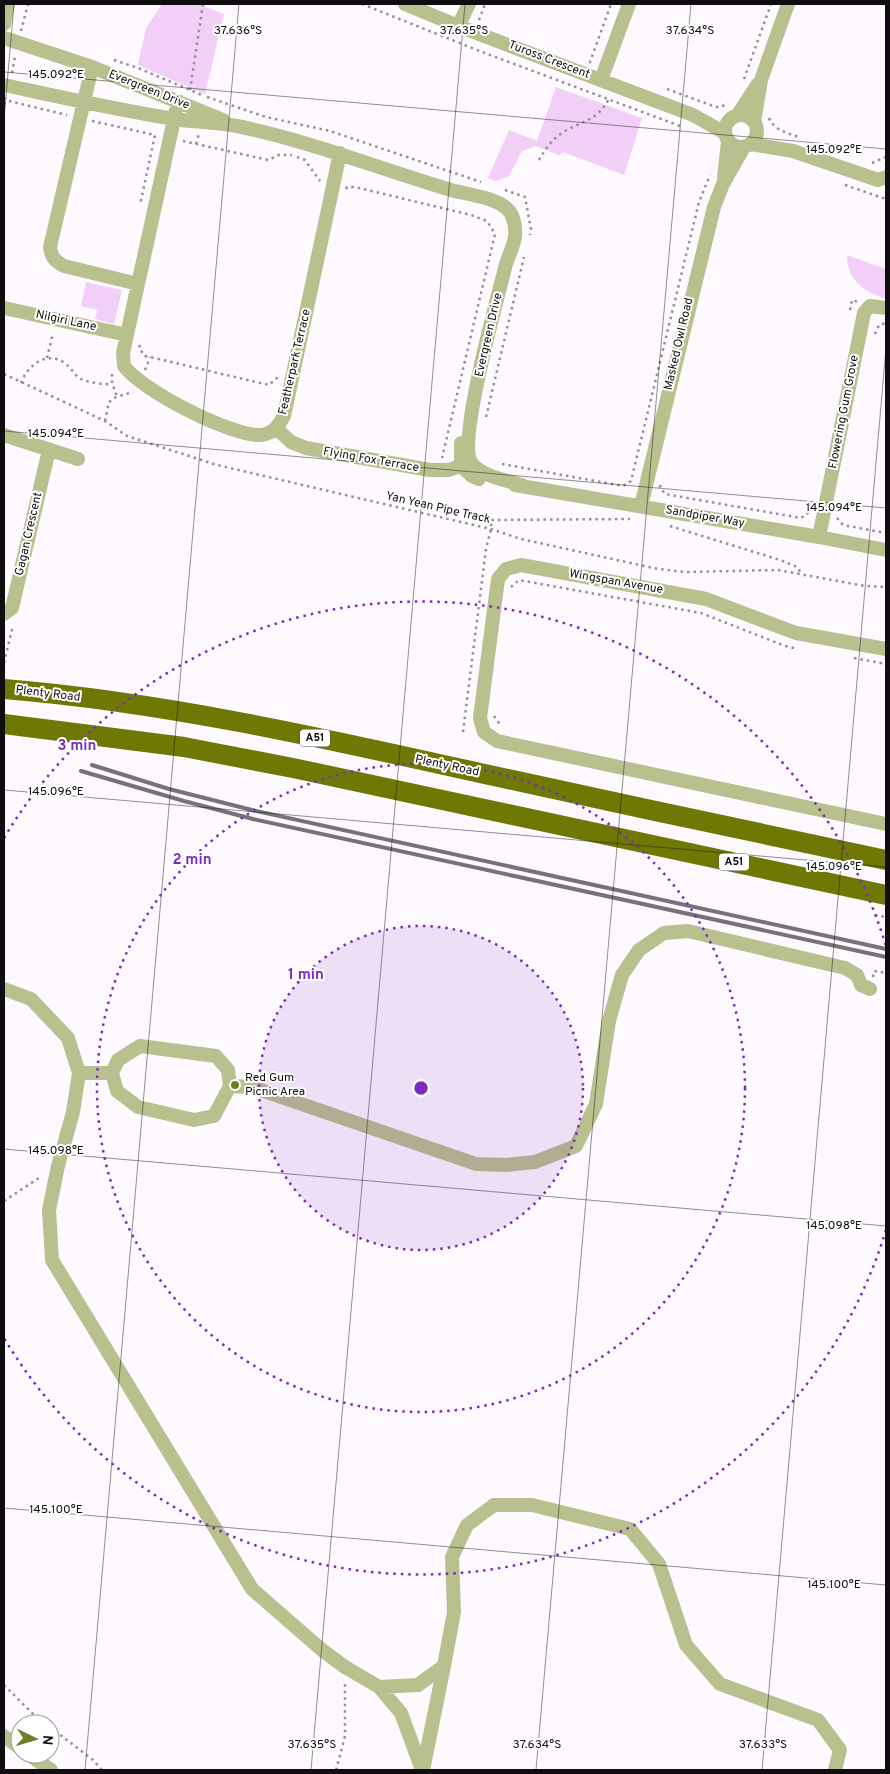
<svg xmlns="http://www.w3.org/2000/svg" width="890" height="1774" font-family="Overpass,sans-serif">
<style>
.green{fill:#f1cff7}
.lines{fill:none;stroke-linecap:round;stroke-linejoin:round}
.path{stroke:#949195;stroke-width:2.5;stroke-dasharray:2.5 4;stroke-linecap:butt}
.minor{stroke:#b8c08d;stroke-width:14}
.highway{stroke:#6e7802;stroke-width:20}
.rail{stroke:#767377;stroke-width:4}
.ticks{fill:none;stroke:#0f0d10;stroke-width:1;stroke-opacity:0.45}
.ring{fill:none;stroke:#7b2cbf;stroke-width:2.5;stroke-dasharray:2.5 5}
.poi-dot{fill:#727c27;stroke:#fff;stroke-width:2}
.labels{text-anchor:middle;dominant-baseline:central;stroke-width:4;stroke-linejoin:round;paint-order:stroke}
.shield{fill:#fff;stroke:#575658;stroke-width:1}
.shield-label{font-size:11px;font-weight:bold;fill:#0f0d10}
.street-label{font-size:12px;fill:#0f0d10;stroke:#fff}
.poi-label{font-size:12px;fill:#0f0d10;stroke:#fff;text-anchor:start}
.ticks-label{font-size:12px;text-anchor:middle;fill:#0f0d10;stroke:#fff;stroke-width:4;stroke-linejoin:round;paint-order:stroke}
.centre{fill:#7b2cbf;stroke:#fff;stroke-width:2.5}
.ring-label{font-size:15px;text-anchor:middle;font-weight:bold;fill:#7b2cbf;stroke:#fff;stroke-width:4;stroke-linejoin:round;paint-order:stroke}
</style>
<rect width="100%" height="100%" fill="#fdf9fe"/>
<path class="green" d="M162 4H198L224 14 205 94 138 65 146 28Z
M556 87 642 118 624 175 563 152 559 155 536 146 522 151 509 176 496 181 488 178 509 130 537 141Z
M847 255 886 269V299C864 291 847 281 847 255Z
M86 282 122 290 114 324 95 319 97 310 81 306Z"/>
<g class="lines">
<path class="path" d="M362 4 482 52 680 126
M479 20 485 4
M21 31 28 4
M114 60 138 68 202 95
M589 62H590L611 4
M12 73 15 56
M744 79 771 4
M667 89 716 107H721L728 103
M190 90 203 4
M207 97 266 117 330 131 481 182
M9 101 67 115
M4 105 6 98
M769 118C774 130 787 133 799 137
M92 121 155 135 140 205
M183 141 268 160 279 155H292
M196 144 199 134
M297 157 305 160 320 181
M539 160C545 150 551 140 562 133 582 120 595 123 609 99
M872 163 886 157
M845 185 886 199
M346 189 347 187H355L471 215 487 221 495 234 442 458
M505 190 525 197 531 229 530 235
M850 310 852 300 858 302
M875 334 879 325 886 323
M140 345 139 348 145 356 150 357 269 385 278 377
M47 358 53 333
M145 370 150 357
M4 374 105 421 127 436 217 465 491 529 521 539 658 569 686 572 778 570 865 586 886 587
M112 374V384L116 392V397
M21 383C28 364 49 349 67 365 72 369 75 376 81 379 86 382 106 385 112 384
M486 417 524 257
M105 421 109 402 116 397 133 392
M502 464 623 486 631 481 699 202 710 175
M661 485 660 487 665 494 801 518 807 514 810 509
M837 518 843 525 886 533
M670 526 780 560 797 567 801 573
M511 587 519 580 701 613 785 646 794 648
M854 658 886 664
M4 663 13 625
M494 716 501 726
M463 732 486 549 491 529V520L630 519
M875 915 886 917
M873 977 874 971 886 973
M4 1201 42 1176
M4 1685 32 1713 46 1724
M50 1727 93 1760 102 1770
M336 1770 345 1736V1681"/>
<path class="minor" d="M405 4 458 26 693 115 725 133
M4 24 8 4
M458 26 469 4
M4 38 92 67 223 120
M92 67 50 247C51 257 55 261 64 266L138 284
M601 80 629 4
M4 85C60 97 117 110 174 119 194 122 216 122 237 126 310 141 380 169 451 190 468 195 499 197 510 212 514 218 516 229 515 236 514 247 507 258 505 268 497 300 458 439 471 462 479 476 510 481 524 486
M178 101 123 353 124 366C141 390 232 437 261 435 273 434 279 425 284 416L340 153
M725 131a16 16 0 1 1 32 0a16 16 0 1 1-32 0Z
M737 116 757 85
M754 122 761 80 788 4
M750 144 793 151 878 180 886 177
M724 178 728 141
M4 308 127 335
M276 428 291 442 306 448 430 470H449L468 463
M4 435 78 459
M461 443V466L472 476 479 479
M515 485 819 537 886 550
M641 506 714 207 723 184 744 147
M819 537 864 313 870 306 886 308
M4 614 12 608 49 450
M886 649 796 633 706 599 521 565 506 569 498 579 480 718 484 732 497 741 886 824
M4 989 31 999 68 1038 79 1073 73 1112 58 1166 49 1210 52 1260 252 1589 322 1650 345 1667 379 1687 418 1685 444 1666 454 1612 452 1557 467 1525 494 1505H532L630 1529 659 1564 686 1645 720 1684 818 1720 840 1750 835 1770
M140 1046 216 1056 228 1070 230 1086 214 1116 194 1120 138 1107 117 1091 112 1073 118 1060Z
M79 1073H112
M230 1086 252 1087 476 1164 506 1165 535 1162 576 1146 596 1104 609 1021 622 975 639 950 664 933 688 931 845 968 857 975 861 985 870 989
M379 1687 401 1713 422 1770
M4 1736 20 1748
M28 1754 51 1770
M423 1770 444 1666"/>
<path class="highway" d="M4 689C164 702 323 738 480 773 615 803 751 831 886 860
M4 724 184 747 293 768 886 895"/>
<path class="rail" d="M92 765 169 789 252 810 886 949
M81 771 184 801 253 819 886 957"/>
</g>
<path class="ticks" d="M4 72 886 149M4 119 14 4M4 431 886 508M4 790 886 867M4 1149 886 1226M4 1508 886 1585M85 1770 239 4M311 1770 465 4M536 1770 691 4M762 1770 886 348"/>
<circle cx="421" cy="1088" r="162" fill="#7b2cbf" fill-opacity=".12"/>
<g class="ring">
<circle cx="421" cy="1088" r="162"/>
<circle cx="421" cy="1088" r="324"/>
<path d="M886 1230A486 486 0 0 1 4 1338M4 838A486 486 0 0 1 886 946"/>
</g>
<circle class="poi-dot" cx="235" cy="1085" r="5"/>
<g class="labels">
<g class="shield">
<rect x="300" y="729.5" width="30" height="17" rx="4"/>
<rect x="719" y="853.5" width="30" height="17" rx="4"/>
</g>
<g class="shield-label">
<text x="315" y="738">A51</text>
<text x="734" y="862">A51</text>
</g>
<g class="street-label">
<text transform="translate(549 60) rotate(21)">Tuross Crescent</text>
<text transform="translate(149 90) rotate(22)">Evergreen Drive</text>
<text transform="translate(66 321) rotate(12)">Nilgiri Lane</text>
<text transform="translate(489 335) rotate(-77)">Evergreen Drive</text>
<text transform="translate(679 344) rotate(-77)">Masked Owl Road</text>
<text transform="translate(295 362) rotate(-77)">Featherpark Terrace</text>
<text transform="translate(844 412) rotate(-79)">Flowering Gum Grove</text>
<text transform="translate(371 460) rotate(10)">Flying Fox Terrace</text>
<text transform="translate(438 508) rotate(13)">Yan Yean Pipe Track</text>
<text transform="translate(705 517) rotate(10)">Sandpiper Way</text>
<text transform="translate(29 534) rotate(-77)">Gagan Crescent</text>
<text transform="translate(616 582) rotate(10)">Wingspan Avenue</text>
<text transform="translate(48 694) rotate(7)">Plenty Road</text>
<text transform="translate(447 766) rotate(12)">Plenty Road</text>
</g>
<g class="poi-label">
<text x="245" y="1078">Red Gum<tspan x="245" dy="14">Picnic Area</tspan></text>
</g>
</g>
<g class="ticks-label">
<text x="238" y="34">37.636°S</text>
<text x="464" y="34">37.635°S</text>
<text x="690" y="34">37.634°S</text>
<text x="56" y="78">145.092°E</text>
<text x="834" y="153">145.092°E</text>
<text x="56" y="437">145.094°E</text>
<text x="834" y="511">145.094°E</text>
<text x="56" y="795">145.096°E</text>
<text x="834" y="870">145.096°E</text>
<text x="56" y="1154">145.098°E</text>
<text x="834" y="1229">145.098°E</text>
<text x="56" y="1513">145.100°E</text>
<text x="834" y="1588">145.100°E</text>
<text x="312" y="1748">37.635°S</text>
<text x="537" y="1748">37.634°S</text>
<text x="763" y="1748">37.633°S</text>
</g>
<circle cx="421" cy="1088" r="8" class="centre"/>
<g class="ring-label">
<text x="77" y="750">3 min</text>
<text x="192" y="864">2 min</text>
<text x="306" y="979">1 min</text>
</g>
<rect width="890" height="1774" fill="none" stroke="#0f0d10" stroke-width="10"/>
<g transform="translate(35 1739) rotate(95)"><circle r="24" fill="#ffffff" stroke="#9f9e9f"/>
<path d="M0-4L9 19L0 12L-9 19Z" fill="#727c27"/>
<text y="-8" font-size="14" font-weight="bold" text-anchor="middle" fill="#0f0d10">N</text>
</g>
</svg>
